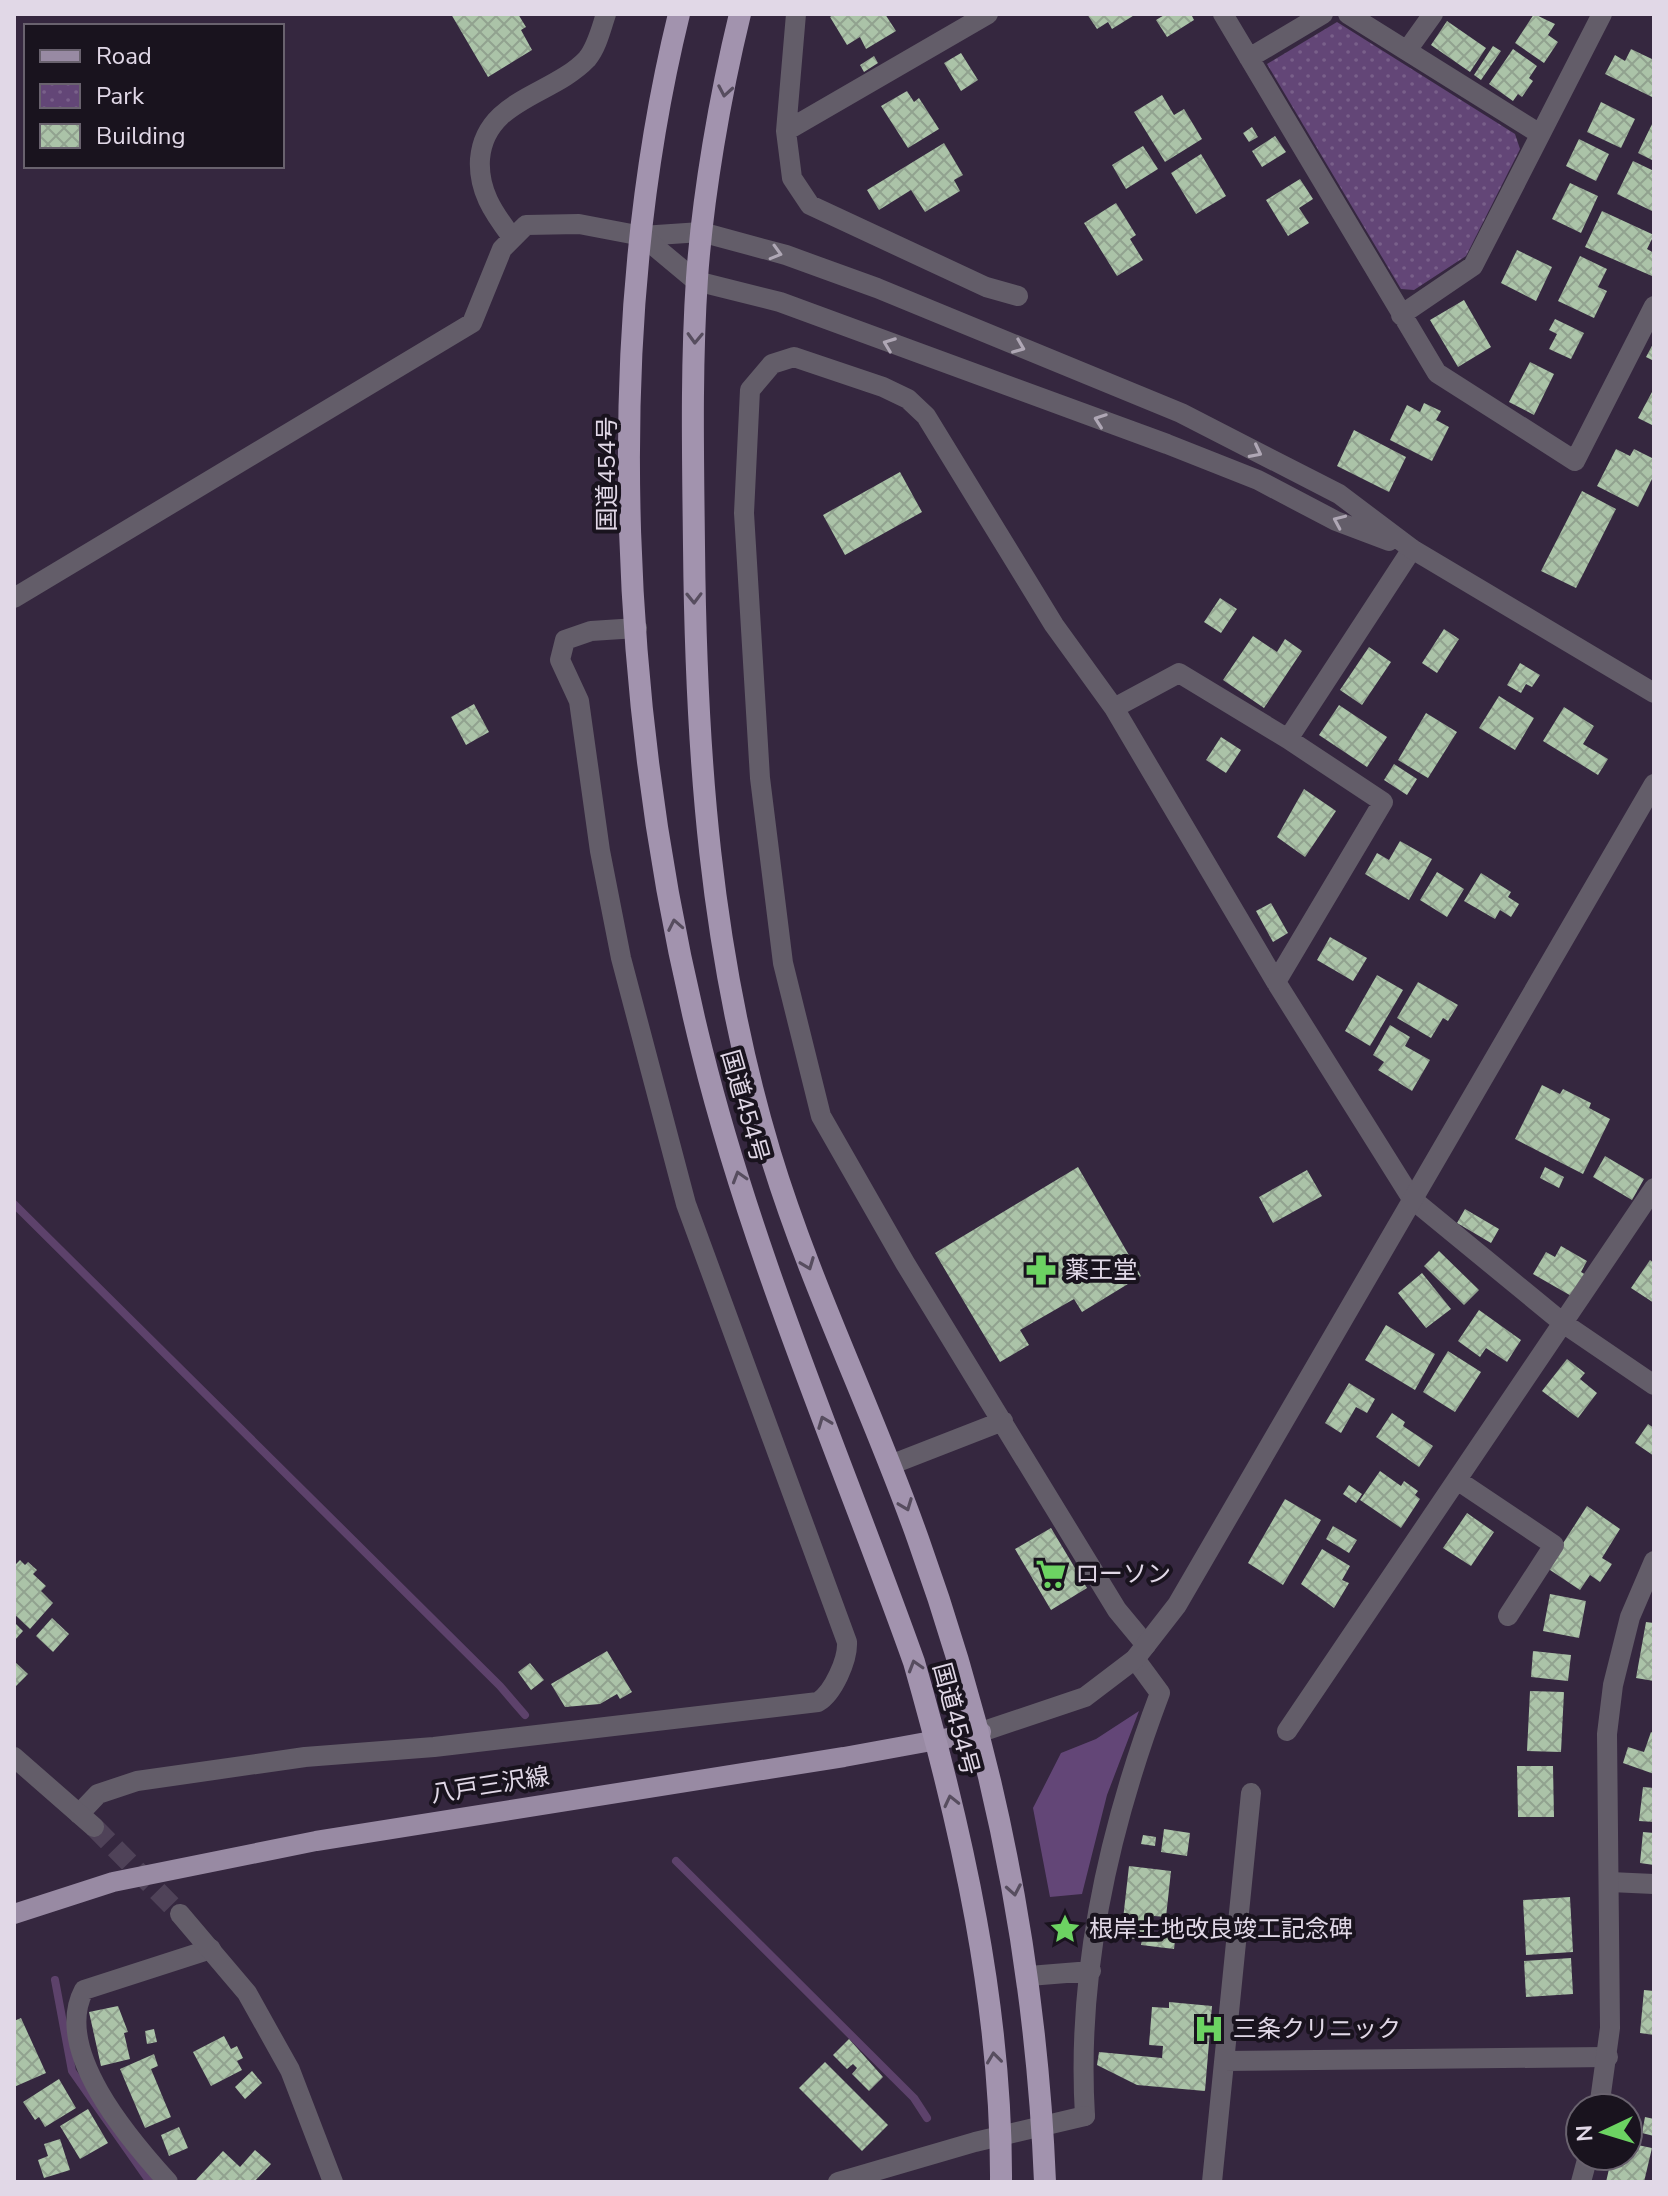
<svg xmlns="http://www.w3.org/2000/svg" width="1668" height="2196" font-family="'Nunito Sans','Noto Sans JP',sans-serif">
<style>
.grass{fill:#634677}
.park{fill:url(#park-dots)}
.lines{fill:none;stroke-linecap:round;stroke-linejoin:round}
.stream{stroke:#5d426b;stroke-width:8}
.building{fill:url(#building-cross-hatch)}
.tertiary-tunnel{stroke:#4f4258;stroke-width:20;stroke-dasharray:20 10;stroke-linecap:butt}
.minor{stroke:#635d69;stroke-width:20}
.tertiary{stroke:#635d69;stroke-width:20}
.primary{stroke:#988aa3;stroke-width:20}
.trunk{stroke:#a293ae;stroke-width:22}
.oneway{stroke:#574d5f}
.oneway2{stroke:#afa7b5}
.labels{text-anchor:middle;dominant-baseline:central;stroke-width:8;stroke-linejoin:round;paint-order:stroke}
.street-label{font-size:24px;fill:#e1d8e7;stroke:#19131e}
.poi-label{font-size:24px;fill:#e1d8e7;stroke:#19131e;text-anchor:start}
</style>
<defs>
<pattern id="park-dots" width="8" height="8" patternUnits="userSpaceOnUse" patternTransform="scale(2)"><rect width="8" height="8" fill="#634677"/><path d="M2 2h.1M6 6h.1" fill="none" stroke="#79608a" stroke-width="1.8" stroke-linecap="round"/></pattern>
<pattern id="building-cross-hatch" width="8" height="8" patternUnits="userSpaceOnUse" patternTransform="scale(2)"><rect width="8" height="8" fill="#abc3a8"/><path d="M0 0l8 8M0 8l8-8" fill="none" stroke="#91a28f"/></pattern>
</defs>
<rect width="100%" height="100%" fill="#35273f"/>
<path class="grass" d="M1139 1711 1107 1795 1082 1894 1050 1897 1033 1808 1061 1753 1096 1739Z"/>
<path class="park" d="M1337 22 1515 134 1520 149 1466 256 1414 290 1401 289 1267 64Z"/>
<g class="lines">
<path class="stream" d="M14 1204 500 1686 525 1715
M676 1861 914 2098 927 2118
M55 1980 72 2071 150 2182"/>
</g>
<path class="building" d="M451 14H518L526 27 521 30 532 50 488 77Z
M834 14H885L896 31 866 49 860 37 847 45 830 17Z
M1087 14H1136L1112 29 1108 22 1097 29Z
M1166 14H1191L1194 20 1167 37 1156 20Z
M1534 14 1555 24 1548 35 1558 42 1544 63 1515 43Z
M1447 21 1486 48 1470 72 1431 45Z
M1493 46 1501 51 1481 80 1474 75Z
M1513 49 1537 66 1529 78 1533 81 1522 97 1518 94 1513 101 1489 84Z
M1631 49 1654 60 1652 97 1605 74 1615 55 1625 61Z
M961 53 978 80 961 91 944 63Z
M874 56 878 63 864 72 860 65Z
M907 91 914 102 919 98 939 129 908 148 881 106Z
M1162 95 1174 115 1184 109 1202 139 1165 162 1134 112Z
M1601 102 1635 119 1621 148 1587 132Z
M1654 120V161L1638 153Z
M1252 127 1258 137 1249 142 1243 133Z
M1275 136 1286 152 1262 167 1252 151Z
M1579 139 1609 154 1596 181 1566 166Z
M944 143 963 175 954 180 960 191 925 212 911 190 879 210 867 190Z
M1143 146 1158 169 1126 189 1112 165Z
M1201 154 1226 196 1196 214 1171 173Z
M1633 161 1654 171V212L1617 194Z
M1300 179 1313 199 1299 208 1309 223 1288 236 1266 200Z
M1570 183 1598 196 1581 233 1552 219Z
M1116 203 1136 235 1130 239 1143 260 1117 276 1084 223Z
M1602 211 1654 235 1647 249 1654 253 1652 276 1585 247Z
M1517 250 1552 267 1536 301 1501 283Z
M1580 256 1607 269 1598 287 1607 291 1594 318 1558 301Z
M1464 300 1491 347 1458 367 1430 320Z
M1555 319 1584 333 1571 359 1549 349 1557 334 1549 330Z
M1654 342V361L1646 357Z
M1530 362 1554 374 1534 415 1509 402Z
M1652 392 1654 393V426L1638 418Z
M1424 403 1441 411 1436 420 1449 427 1432 461 1390 440 1407 405 1420 412Z
M1354 430 1406 457 1389 492 1337 466Z
M1616 449 1630 456 1634 449 1654 459V475L1638 507 1597 486Z
M900 472 922 512 845 555 823 515Z
M1582 491 1616 509 1576 588 1541 571Z
M1220 598 1237 609 1221 633 1204 622Z
M1444 629 1459 639 1437 673 1422 663Z
M1253 636 1277 652 1285 639 1302 651 1264 708 1223 680Z
M1369 647 1391 662 1362 705 1340 690Z
M1520 663 1540 675 1532 687 1526 684 1521 693 1507 685Z
M1499 696 1534 718 1515 750 1479 728Z
M474 704 489 732 466 745 451 717Z
M1339 705 1387 737 1367 767 1319 735Z
M1564 707 1594 726 1583 744 1608 759 1598 775 1543 741Z
M1426 713 1457 732 1428 778 1398 760Z
M1221 737 1241 750 1226 773 1206 760Z
M1394 764 1417 779 1407 795 1384 780Z
M1304 789 1336 811 1305 857 1277 837Z
M1400 841 1432 859 1409 900 1365 874 1377 853 1389 860Z
M1437 872 1464 889 1447 917 1420 900Z
M1481 873 1511 892 1508 897 1519 904 1511 917 1500 910 1495 919 1464 901Z
M1271 903 1288 933 1273 942 1256 911Z
M1330 937 1367 958 1353 981 1317 960Z
M1377 975 1403 990 1370 1046 1345 1031Z
M1418 982 1458 1005 1448 1021 1443 1018 1431 1038 1397 1018Z
M1390 1025 1410 1037 1405 1046 1430 1060 1412 1091 1378 1070 1384 1062 1373 1055Z
M1542 1085 1560 1094 1563 1089 1591 1103 1589 1108 1610 1119 1583 1174 1515 1139Z
M1605 1156 1644 1179 1632 1200 1593 1177Z
M1078 1167 1141 1276 1082 1312 1074 1299 1020 1330 1029 1345 1000 1362 935 1253Z
M1545 1167 1564 1177 1559 1188 1540 1178Z
M1307 1170 1322 1196 1273 1223 1259 1197Z
M1465 1209 1499 1229 1491 1243 1457 1223Z
M1561 1246 1587 1261 1581 1272 1586 1275 1573 1297 1533 1274 1546 1252 1555 1257Z
M1439 1251 1479 1290 1464 1305 1424 1266Z
M1650 1260 1654 1263V1303L1631 1288Z
M1422 1273 1451 1309 1426 1328 1398 1293Z
M1479 1310 1521 1340 1507 1362 1486 1348 1480 1357 1458 1341Z
M1386 1325 1435 1354 1415 1390 1365 1360Z
M1448 1351 1481 1372 1455 1412 1423 1392Z
M1567 1359 1585 1373 1580 1379 1597 1393 1578 1418 1542 1391Z
M1349 1383 1375 1399 1367 1413 1356 1407 1341 1433 1325 1423Z
M1392 1413 1405 1422 1403 1426 1433 1446 1419 1467 1376 1437Z
M1648 1424 1654 1428V1456L1635 1443Z
M1380 1471 1401 1486 1404 1481 1418 1491 1415 1495 1420 1499 1401 1528 1360 1500Z
M1349 1485 1362 1494 1356 1503 1343 1494Z
M1285 1499 1321 1520 1283 1585 1248 1563Z
M1587 1506 1620 1529 1602 1558 1612 1564 1600 1582 1590 1575 1580 1590 1547 1568Z
M1467 1513 1494 1532 1471 1566 1443 1548Z
M1333 1526 1357 1540 1349 1553 1326 1539Z
M1051 1528 1087 1588 1051 1610 1015 1549Z
M1322 1549 1350 1566 1342 1580 1349 1583 1334 1608 1301 1584Z
M20 1560 25 1565 28 1562 37 1570 33 1574 46 1586 41 1591 53 1603 30 1629 14 1614V1566Z
M1550 1594 1586 1601 1579 1638 1543 1631Z
M52 1618 69 1634 53 1652 36 1636Z
M14 1622 23 1631 14 1641Z
M1646 1622 1654 1623V1681L1636 1678Z
M607 1651 632 1692 620 1699 617 1694 600 1704 565 1707 551 1684Z
M1533 1651 1571 1655 1568 1681 1531 1677Z
M14 1661 28 1674 14 1688Z
M530 1663 544 1680 531 1690 518 1672Z
M1530 1691 1564 1692 1561 1752 1527 1751Z
M1651 1732 1654 1733V1774L1623 1763 1628 1747 1644 1752Z
M1517 1766H1553L1554 1817H1518Z
M1643 1787 1654 1788V1822L1639 1821Z
M1164 1829 1190 1833 1187 1856 1161 1852Z
M1643 1832 1654 1833V1865L1640 1863Z
M1143 1835 1156 1837 1155 1846 1141 1844Z
M1129 1866 1171 1871 1166 1917 1154 1916 1152 1932 1176 1934 1174 1949 1141 1945 1142 1940 1121 1937Z
M1570 1897 1573 1952 1526 1955 1523 1900Z
M1571 1958 1573 1994 1526 1997 1524 1961Z
M1644 1990 1654 1991V2035L1640 2033Z
M1169 2002 1212 2006 1205 2091 1137 2085 1097 2065 1099 2052 1162 2058 1163 2046 1149 2045 1152 2007 1169 2008Z
M118 2006 128 2032 124 2033 130 2059 101 2066 89 2012Z
M21 2018 46 2073 14 2087V2021Z
M154 2029 157 2042 147 2044 145 2031Z
M224 2036 231 2049 237 2046 243 2058 237 2061 242 2070 211 2086 193 2052Z
M849 2039 883 2077 869 2091 852 2074 857 2068 853 2064 847 2069 833 2055Z
M154 2054 158 2066 151 2069 171 2117 145 2128 120 2069Z
M825 2062 888 2125 862 2151 799 2088Z
M252 2071 262 2083 245 2099 235 2087Z
M59 2079 76 2108 45 2127 39 2117 35 2120 23 2102Z
M88 2109 108 2143 80 2159 60 2126Z
M1645 2117 1654 2119V2136L1642 2133Z
M179 2127 188 2148 169 2156 161 2135Z
M60 2139 70 2170 44 2178 38 2160 48 2156 44 2144Z
M1628 2143 1652 2148 1644 2182H1606L1612 2156H1628Z
M255 2150 271 2164 254 2182H194L223 2151 240 2167Z"/>
<g class="lines">
<path class="tertiary-tunnel" d="M94 1827 180 1914"/>
<path class="minor" d="M796 14 786 131 792 178 810 205 986 287 1018 296
M1223 14 1437 373 1575 461 1654 306
M1348 14 1540 134
M1408 49 1433 14
M1249 58 1323 14
M786 131 988 14
M511 236C493 212 478 190 480 159 485 99 552 96 587 59 597 47 601 29 606 14
M1401 315 1473 266 1602 14
M14 598 472 323 502 249 526 225 579 224 642 236 701 232
M1114 708 1179 673 1288 739 1383 802 1276 982
M1288 739 1412 549
M890 1465 1003 1421
M1457 1480 1554 1545 1508 1616
M1146 1645 1117 1610 905 1263 821 1116 783 963 760 778 744 513 750 390 772 364 794 357 883 387 908 399 926 416 1054 625 1114 708 1276 982 1412 1199 1563 1323 1654 1385
M1287 1731 1654 1188
M79 1814 98 1794 137 1781 305 1757 434 1747 818 1702C833 1693 848 1660 847 1642L686 1204 621 958 600 851 579 701 560 660 565 640 591 631 637 628
M1610 1882 1654 1884
M1029 1976 1091 1971
M1224 2061 1608 2057
M1085 2116C1076 1971 1109 1828 1160 1693L1135 1659
M168 2182C129 2139 52 2050 84 1990L211 1949
M1212 2182 1251 1793"/>
<path class="tertiary" d="M701 232 786 255 877 288 1181 413 1339 494 1412 549 1654 693
M642 236 696 281 780 302 1167 444 1258 480 1336 521 1389 541
M981 1732 1085 1697 1135 1659 1177 1605 1654 784
M14 1757 94 1827
M180 1914 247 1993 290 2070 333 2182
M1599 2108 1610 2028 1607 1734 1613 1685 1630 1617 1654 1561
M838 2182 975 2142 1085 2116
M1581 2182 1588 2156"/>
<path class="primary" d="M14 1914 113 1882 316 1841 844 1757 981 1732"/>
<path class="trunk" d="M679 14C599 340 621 727 702 1051 754 1260 842 1460 914 1662 962 1830 1002 2007 1001 2182
M740 14C720 96 703 194 697 278 691 367 693 457 694 546 696 754 710 953 770 1153 810 1285 872 1409 918 1539 993 1747 1036 1961 1045 2182"/>
</g>
<defs><path id="oneway-chevron" d="M-2-3.5L2.5 0L-2 3.5" fill="none" stroke-width="1.6" stroke-linecap="round" stroke-linejoin="round" transform="scale(2)"/></defs>
<g class="oneway">
<use href="#oneway-chevron" transform="translate(725 91) rotate(100)"/>
<use href="#oneway-chevron" transform="translate(695 338) rotate(92)"/>
<use href="#oneway-chevron" transform="translate(694 598) rotate(89)"/>
<use href="#oneway-chevron" transform="translate(675 925) rotate(-101)"/>
<use href="#oneway-chevron" transform="translate(739 1177) rotate(-107)"/>
<use href="#oneway-chevron" transform="translate(808 1264) rotate(69)"/>
<use href="#oneway-chevron" transform="translate(824 1422) rotate(-111)"/>
<use href="#oneway-chevron" transform="translate(906 1505) rotate(69)"/>
<use href="#oneway-chevron" transform="translate(915 1666) rotate(-107)"/>
<use href="#oneway-chevron" transform="translate(951 1801) rotate(-103)"/>
<use href="#oneway-chevron" transform="translate(1014 1890) rotate(80)"/>
<use href="#oneway-chevron" transform="translate(994 2058) rotate(-97)"/>
</g>
<g class="oneway2">
<use href="#oneway-chevron" transform="translate(776 253) rotate(16)"/>
<use href="#oneway-chevron" transform="translate(889 344) rotate(-159)"/>
<use href="#oneway-chevron" transform="translate(1019 347) rotate(22)"/>
<use href="#oneway-chevron" transform="translate(1100 420) rotate(-160)"/>
<use href="#oneway-chevron" transform="translate(1256 452) rotate(27)"/>
<use href="#oneway-chevron" transform="translate(1339 521) rotate(-156)"/>
</g>
<defs>
<g id="pharmacy-bare" transform="scale(2.4)"><path d="M-2-6h4v4h4v4h-4v4h-4v-4h-4v-4h4Z" fill="#6cd362" stroke="#19131e" stroke-width="2.5" paint-order="stroke"/></g>
<g id="supermarket-bare" transform="scale(2.4)"><path d="M-6-5.5h2.5l.6 2H6L4.5 2H-2.5L-4.4-4H-6ZM-1.5 3.2a1.3 1.3 0 1 0 .1 0ZM3 3.2a1.3 1.3 0 1 0 .1 0Z" fill="#6cd362" stroke="#19131e" stroke-width="2.5" paint-order="stroke"/></g>
<g id="sight-bare" transform="scale(2.4)"><path d="M0-6L1.8-2.2L6-1.7L2.9 1.2L3.7 5.4L0 3.3L-3.7 5.4L-2.9 1.2L-6-1.7L-1.8-2.2Z" fill="#6cd362" stroke="#19131e" stroke-width="2.5" paint-order="stroke"/></g>
<g id="hospital-bare" transform="scale(2.4)"><path d="M-5-5h3v3.5h4V-5h3V5h-3V1.5h-4V5h-3Z" fill="#6cd362" stroke="#19131e" stroke-width="2.5" paint-order="stroke"/></g>
</defs>
<g fill-rule="evenodd">
<use href="#pharmacy-bare" x="1041" y="1270"/>
<use href="#supermarket-bare" x="1051" y="1574"/>
<use href="#sight-bare" x="1065" y="1929"/>
<use href="#hospital-bare" x="1209" y="2029"/>
</g>
<g class="labels">
<g class="street-label">
<text transform="translate(607 474) rotate(-90)">国道454号</text>
<text transform="translate(745 1106) rotate(74)">国道454号</text>
<text transform="translate(956 1719) rotate(75)">国道454号</text>
<text transform="translate(490 1785) rotate(-9)">八戸三沢線</text>
</g>
<g class="poi-label">
<text x="1065" y="1270">薬王堂</text>
<text x="1075" y="1574">ローソン</text>
<text x="1089" y="1929">根岸土地改良竣工記念碑</text>
<text x="1233" y="2029">三条クリニック</text>
</g>
</g>
<rect width="1668" height="2196" fill="none" stroke="#e1d8e7" stroke-width="32"/>
<rect x="24" y="24" width="260" height="144" fill="#19131e" stroke="#69626e" stroke-width="2"/>
<rect x="40" y="50" width="40" height="12" fill="#988aa3" stroke="#69626e" stroke-width="2"/>
<text x="96" y="64" font-size="24" fill="#e1d8e7">Road</text>
<rect x="40" y="84" width="40" height="24" fill="url(#park-dots)" stroke="#69626e" stroke-width="2"/>
<text x="96" y="104" font-size="24" fill="#e1d8e7">Park</text>
<rect x="40" y="124" width="40" height="24" fill="url(#building-cross-hatch)" stroke="#69626e" stroke-width="2"/>
<text x="96" y="144" font-size="24" fill="#e1d8e7">Building</text>
<g transform="translate(1604 2132) rotate(266)"><circle r="38" fill="#19131e" stroke="#69626e" stroke-width="2"/>
<path d="M0-6L14 30L0 20L-14 30Z" fill="#6cd362"/>
<text y="-12" font-size="22" font-weight="bold" text-anchor="middle" fill="#e1d8e7">N</text>
</g>
</svg>
